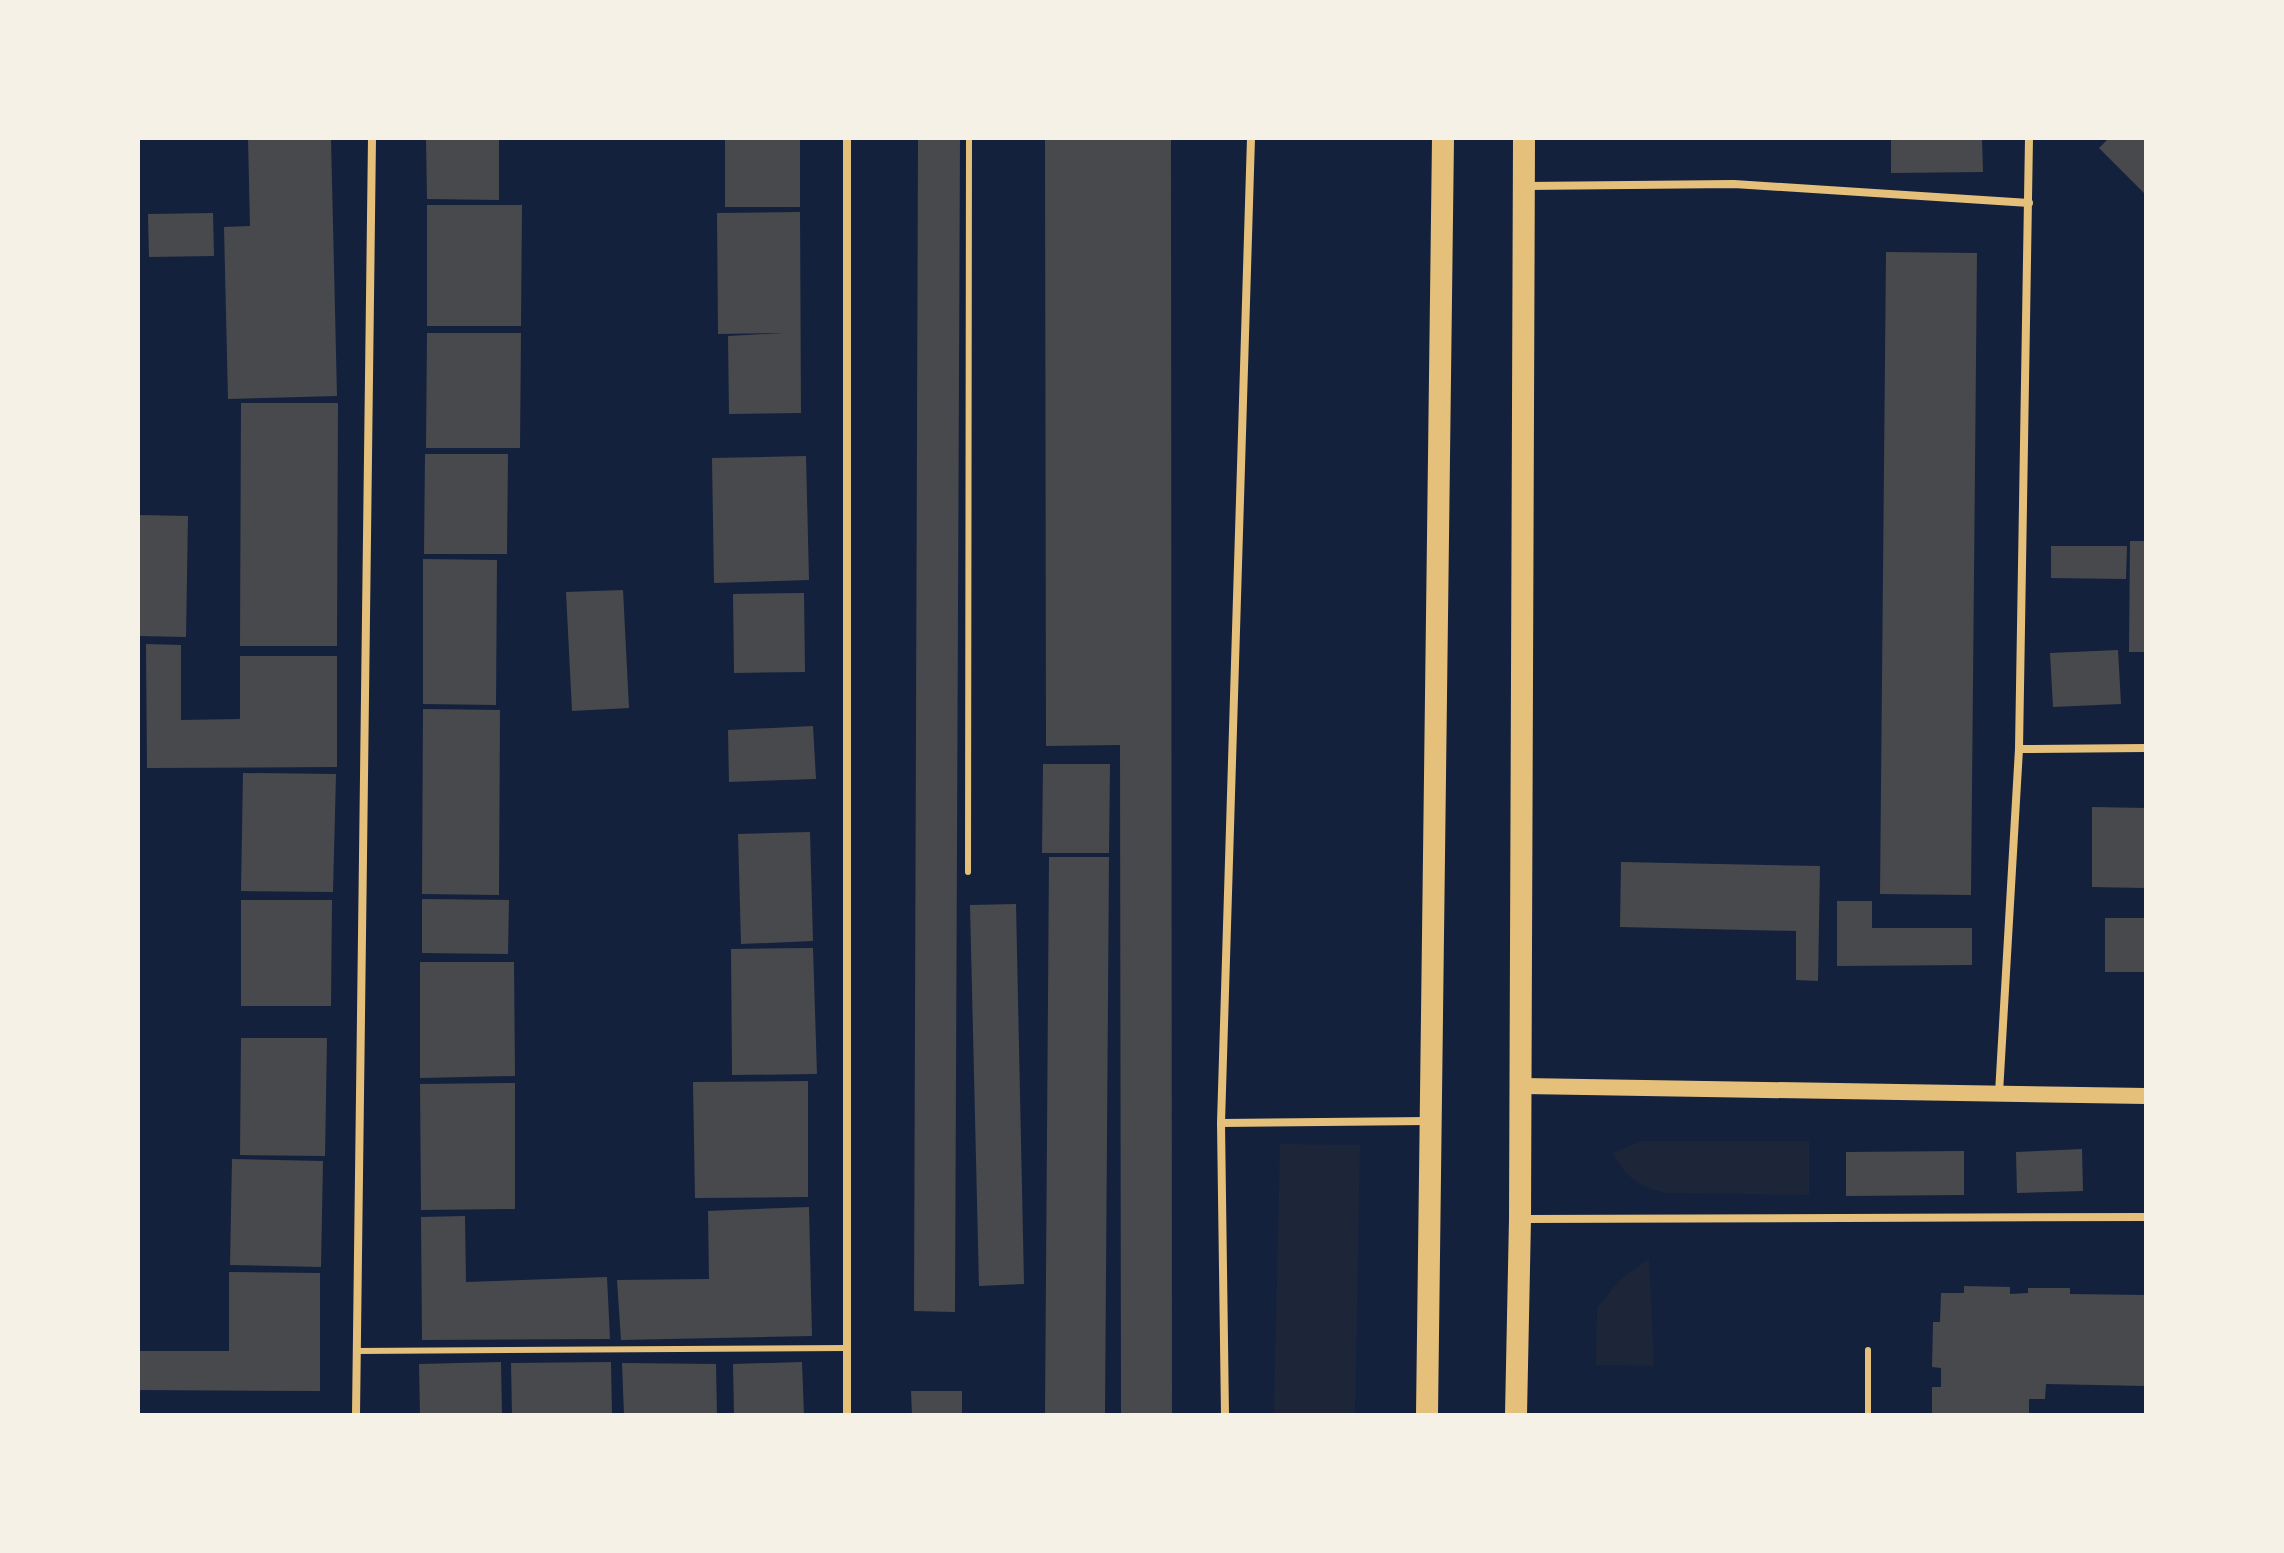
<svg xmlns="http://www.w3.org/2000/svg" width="2284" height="1553" font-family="'Source Sans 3',sans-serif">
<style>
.green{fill:#1d2539}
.building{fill:#48494c}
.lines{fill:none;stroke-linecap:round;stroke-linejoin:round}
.service{stroke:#e5c07b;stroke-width:6}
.minor{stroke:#e5c07b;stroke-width:8}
.secondary{stroke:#e5c07b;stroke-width:16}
.trunk{stroke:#e5c07b;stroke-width:22}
</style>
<rect width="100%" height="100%" fill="#14213d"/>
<path class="green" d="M1642 1141H1809V1195L1668 1193C1640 1188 1626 1178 1613 1153Z
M1280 1144 1360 1145 1355 1415H1274Z
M1649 1259 1654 1366 1596 1365 1597 1308 1620 1280Z"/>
<path class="building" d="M248 138H331L337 396 228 399 224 227 250 226Z
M426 138H499V200L427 199Z
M725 138H800V207H725Z
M918 138H960L955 1312 914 1311Z
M1045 138H1171L1172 1415H1121L1120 745 1046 746Z
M1891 138H1982L1983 172 1891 173Z
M2109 138H2146V195L2099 148Z
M427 205H522L521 326H427Z
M800 212 801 413 729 414 728 336 784 333 718 334 717 213Z
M213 213 214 256 149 257 148 214Z
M1886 252 1977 253 1971 895 1880 894Z
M427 333H521L520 448H426Z
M241 403H338L337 646H240Z
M425 454H508L507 554H424Z
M806 456 809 580 714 583 712 458Z
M138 515 188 516 186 637 138 636Z
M2130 541H2146V652H2129Z
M2051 546H2127L2126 579 2051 578Z
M423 559 497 560 496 705 423 704Z
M623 590 629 708 572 711 566 592Z
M804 593 805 672 734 673 733 594Z
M146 644 181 645V720L240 719V656H337V767L147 768Z
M2118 650 2121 704 2053 707 2050 653Z
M423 709 500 710 499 895 422 894Z
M813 726 816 779 729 782 728 730Z
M1043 764H1110L1109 853H1042Z
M243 773 336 774 333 892 241 891Z
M2092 807 2146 808V888L2092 887Z
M810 832 813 941 741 944 738 834Z
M1049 857H1109L1105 1415H1045Z
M1621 862 1820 866 1818 981 1796 980V931L1620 927Z
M422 899 509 900 508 954 422 953Z
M241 900H332L331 1006H241Z
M1837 901H1872V928H1972V965L1837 966Z
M1016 904 1024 1284 979 1286 970 905Z
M2105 918H2146V972H2105Z
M813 948 817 1074 732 1075 731 949Z
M420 962H514L515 1076 420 1078Z
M241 1038H327L325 1156 240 1155Z
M808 1081V1197L695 1198 693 1082Z
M515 1083V1209L421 1210 420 1084Z
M2082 1149 2083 1191 2017 1193 2016 1152Z
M1964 1151V1195L1846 1196V1152Z
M232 1159 323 1161 321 1267 230 1265Z
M809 1207 812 1336 621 1340 617 1280 709 1279 708 1211Z
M465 1216 466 1282 607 1277 610 1339 422 1340 421 1217Z
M229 1272 320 1273V1391L138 1390V1351H229Z
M1964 1286 2010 1287V1294L2028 1293V1288H2070V1294L2146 1295V1386L2046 1384 2045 1399H2029V1415H1932V1387H1941V1368L1932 1367 1933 1322H1940L1941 1293H1964Z
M501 1362 502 1415H420L419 1364Z
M611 1362 612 1415H512L511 1363Z
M802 1362 804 1415H734L733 1364Z
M622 1363 716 1364 717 1415H624Z
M911 1391H962V1415H912Z"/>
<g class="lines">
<path class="service" d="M968 872 969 138
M356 1351 847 1348
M1868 1415V1350"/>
<path class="minor" d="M1525 186 1734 184 2029 203
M2019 749 2146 748
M1999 1093 2019 749 2029 138
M1221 1123 1428 1121
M1521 1219 2146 1217
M356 1415 372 138
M847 1415V138
M1225 1415 1221 1123 1251 138"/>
<path class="secondary" d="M1521 1086 2146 1096"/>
<path class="trunk" d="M1427 1415 1443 138
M1516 1415 1520 1219 1524 138"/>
</g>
<rect width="2284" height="1553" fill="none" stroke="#f6f1e7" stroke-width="280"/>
</svg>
